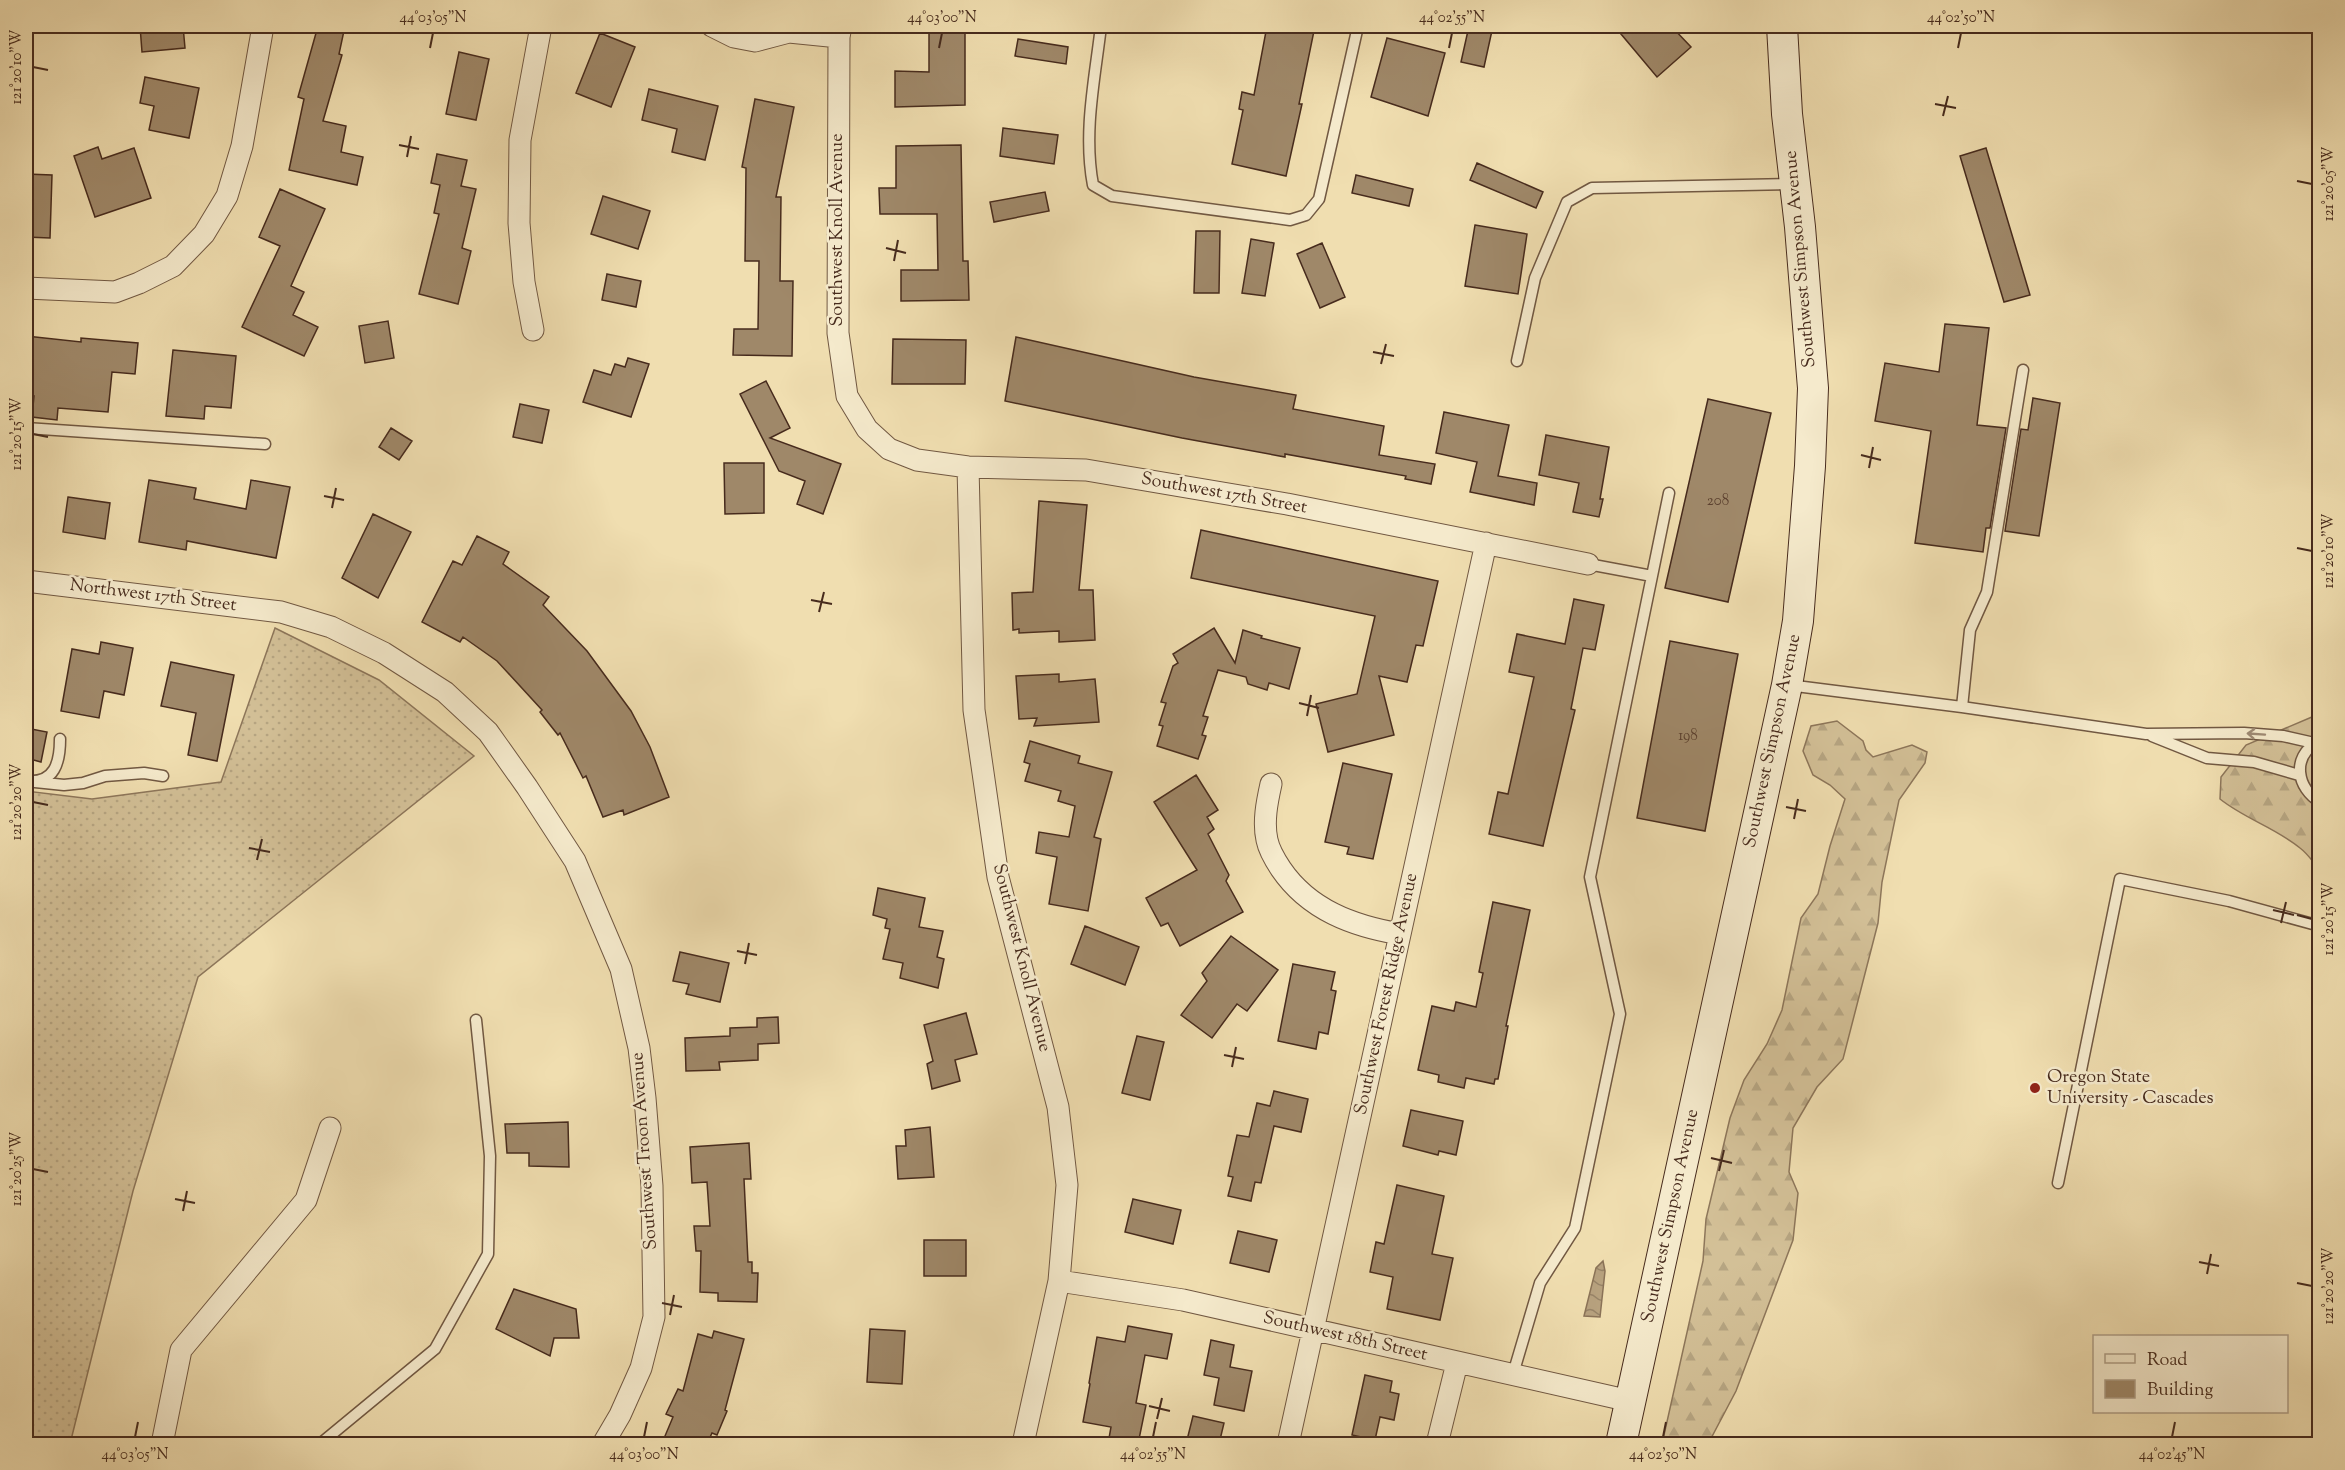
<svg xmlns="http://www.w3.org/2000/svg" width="2345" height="1470" font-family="'Sorts Mill Goudy',serif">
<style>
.grass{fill:url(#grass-dots);stroke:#8d765a;stroke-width:1.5}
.forest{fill:url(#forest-firs);stroke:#8d765a;stroke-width:1.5}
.water{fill:url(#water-waves);stroke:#8a7257;stroke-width:1.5}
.building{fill:#9f8869;stroke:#472b1d;stroke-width:1.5}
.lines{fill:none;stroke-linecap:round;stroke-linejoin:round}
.lane-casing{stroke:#715842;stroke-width:13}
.street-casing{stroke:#715842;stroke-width:23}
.secondary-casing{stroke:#472b1d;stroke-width:32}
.lane{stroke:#f5eacc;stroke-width:10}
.street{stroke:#f5eacc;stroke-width:21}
.secondary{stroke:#f5eacc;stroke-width:30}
.oneway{stroke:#9e8a74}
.ticks{fill:none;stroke:#472b1d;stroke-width:2}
.poi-dot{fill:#8f2418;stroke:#f5eacc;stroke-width:2}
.labels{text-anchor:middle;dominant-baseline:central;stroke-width:5;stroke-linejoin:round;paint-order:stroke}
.number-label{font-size:15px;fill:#5d4230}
.street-label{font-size:18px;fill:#472b1d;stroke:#f5eacc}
.poi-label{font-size:18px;fill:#472b1d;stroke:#f5eacc;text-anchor:start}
.neatline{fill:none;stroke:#472b1d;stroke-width:2}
.ticks-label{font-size:15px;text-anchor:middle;fill:#472b1d}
</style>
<defs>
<pattern id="grass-dots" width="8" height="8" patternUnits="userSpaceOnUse" patternTransform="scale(1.5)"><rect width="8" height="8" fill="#d3c097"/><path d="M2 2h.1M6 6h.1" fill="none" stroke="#b6a582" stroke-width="1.8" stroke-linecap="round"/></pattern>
<pattern id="forest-firs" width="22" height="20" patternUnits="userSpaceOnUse" patternTransform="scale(1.5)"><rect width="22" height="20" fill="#d3c097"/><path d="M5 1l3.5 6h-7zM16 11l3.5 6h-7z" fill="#b6a582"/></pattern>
<pattern id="water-waves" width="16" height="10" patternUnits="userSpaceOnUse" patternTransform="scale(1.5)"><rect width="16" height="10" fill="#b7a17e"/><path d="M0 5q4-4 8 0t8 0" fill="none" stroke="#978367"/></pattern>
</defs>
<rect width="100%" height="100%" fill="#f0deb0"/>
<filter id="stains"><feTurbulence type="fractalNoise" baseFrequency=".00333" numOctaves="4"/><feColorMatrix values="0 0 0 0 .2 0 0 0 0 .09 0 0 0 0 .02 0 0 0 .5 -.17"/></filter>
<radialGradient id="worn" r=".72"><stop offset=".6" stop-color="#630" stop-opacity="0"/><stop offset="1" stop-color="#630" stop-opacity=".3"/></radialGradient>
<path class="grass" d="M275 628 379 680 474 756 198 977 133 1191 70 1444H26V791L92 799 221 782Z"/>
<path class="forest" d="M2319 714V869C2313 862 2308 854 2300 848 2276 828 2245 819 2220 799L2221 777 2246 745Z
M1837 721 1863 741 1866 750 1873 757 1912 745 1927 752 1925 763 1899 800 1882 882 1878 923 1843 1059 1817 1087 1793 1128 1789 1172 1798 1193 1793 1240 1736 1391 1708 1444H1662L1703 1261 1706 1219 1730 1118 1744 1080 1767 1044 1782 1010 1801 918 1818 894 1830 846 1845 799 1830 785 1813 775 1803 751 1811 726Z"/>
<path class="water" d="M1603 1261 1605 1271 1600 1317 1584 1316 1596 1268Z"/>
<path class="building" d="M140 26H183L185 48 142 52Z
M318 26H345L339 54 342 55 323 121 346 126 341 152 363 157 357 185 289 170 304 99 298 97Z
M1267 26H1315L1299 104H1302L1286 176 1232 164 1243 110 1239 109 1242 92 1254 95Z
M1469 26H1493L1484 67 1461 62Z
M1630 26H1671L1691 47 1657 77 1621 34Z
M929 31H965V105L895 107V71L929 72Z
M600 33 635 47 611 107 576 93Z
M1387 38 1445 53 1428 116 1371 97Z
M1018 39 1068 47 1066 64 1015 56Z
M459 52 489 59 476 120 446 114Z
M145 77 199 88 189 138 149 130 154 106 140 103Z
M649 89 718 106 705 160 672 152 677 129 642 120Z
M755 99 794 107 776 197H781L780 281H793L792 356 733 355 734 329H758L759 261H745L746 168 742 167Z
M1003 128 1058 135 1054 164 1000 156Z
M961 145 963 261H968L969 300 901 301V270H938L937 214H880L879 188H896V146Z
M98 147 102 159 134 148 151 198 95 217 74 156Z
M1986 148 2030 295 2004 302 1960 156Z
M437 154 467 160 461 186 476 189 462 248 471 251 458 304 419 294 439 214 434 213 440 185 431 183Z
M1477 163 1543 192 1536 208 1470 180Z
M26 174 52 175 50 238 26 237Z
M1356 175 1413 189 1409 206 1352 193Z
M280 189 325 209 291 286 304 292 293 315 318 327 304 356 242 327 280 246 259 237Z
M1045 192 1049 211 994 222 990 202Z
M603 196 650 211 638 249 591 234Z
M1475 225 1527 234 1518 294 1465 286Z
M1196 231H1220L1219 293H1194Z
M1251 239 1274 243 1265 296 1242 293Z
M1322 243 1345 297 1320 308 1297 254Z
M607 274 641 281 636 307 602 300Z
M388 321 394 358 365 363 359 326Z
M1945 324 1989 328 1977 425 2006 428 1990 528H1986L1983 552 1915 543 1931 431 1875 421 1885 363 1939 372Z
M26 336 81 342V338L138 343 135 374 112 372 108 412 58 408 57 420 32 417 34 396 26 395Z
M1016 337 1194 377 1296 395 1293 409 1384 426 1379 455 1435 464 1431 484 1405 479 1406 476 1285 454V457L1182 438 1005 401Z
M893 339 966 340 965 384H892Z
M173 350 236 356 231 408 205 406 204 419 166 416Z
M628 358 649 364 631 417 583 402 594 370 611 375 615 364 625 367Z
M766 381 790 428 770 438 841 464 823 514 797 504 805 481 779 471 740 394Z
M2033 398 2060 403 2039 536 2005 531 2021 429 2028 430Z
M1708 399 1771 413 1728 602 1665 588Z
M520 404 549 410 542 443 513 437Z
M1444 412 1509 425 1498 476 1537 483 1534 505 1470 492 1477 462 1436 453Z
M391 428 412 441 399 460 379 447Z
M1546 435 1609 447 1600 499H1603L1599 517 1573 512 1579 483 1539 475Z
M724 463H764V513L725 514Z
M149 480 196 488 194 499 246 509 251 480 290 487 276 558 187 541 186 550 139 542Z
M68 497 110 503 105 539 63 532Z
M1039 501 1087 505 1079 590H1093L1095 640 1059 642V631L1019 633V629L1013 630 1012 593 1033 592Z
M373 514 411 532 378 598 342 578Z
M1201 530 1438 581 1423 646 1416 645 1407 682 1379 676 1394 735 1328 752 1316 704 1357 694 1375 616 1191 578Z
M477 536 509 552 503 564 549 597 543 605 587 651 631 711 650 747 669 797 624 815 623 810 603 817 586 776 583 778 560 733 558 735 540 712 542 710 497 661 463 637 460 642 422 622 453 561 462 565Z
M1574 599 1604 605 1595 650 1583 648 1571 709 1575 710 1543 846 1489 834 1498 792 1508 794 1534 677 1509 672 1517 634 1565 644Z
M1214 628 1235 663 1243 630 1262 636 1261 638 1300 648 1289 689 1269 683 1267 690 1248 684 1246 677 1218 670 1203 716 1208 717 1202 735 1206 736 1198 759 1157 746 1163 726 1159 725 1166 703 1161 702 1173 666 1178 663 1173 654Z
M1670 641 1738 654 1705 831 1637 818Z
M101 642 133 648 124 695 104 691 99 718 61 711 72 649 99 654Z
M171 662 234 675 217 761 188 755 196 713 161 706Z
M1059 674V682L1095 679 1099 722 1034 726 1037 718 1019 719 1016 676Z
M26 728 47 732 41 762 26 758Z
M1030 741 1080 756 1078 763 1112 772 1094 837 1101 839 1088 911 1049 904 1057 857 1036 853 1039 832 1069 837 1075 806 1058 801 1061 791 1025 781 1030 764 1024 762Z
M1343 763 1392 774 1373 859 1347 854 1349 847 1325 842Z
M1196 775 1218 810 1207 817 1214 829 1208 834 1229 875 1226 881 1243 912 1180 946 1168 923 1161 926 1146 898 1197 870 1154 802Z
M878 888 925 898 919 927 943 931 937 957 944 959 938 988 900 978 903 963 883 959 890 929 885 928 887 919 873 915Z
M1493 902 1530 910 1506 1026H1508L1498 1079H1495L1494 1084 1466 1078 1464 1088 1438 1082 1439 1075 1418 1070 1432 1006 1454 1011 1456 1002 1476 1007 1483 973 1479 972Z
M1085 926 1139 947 1125 985 1071 964Z
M1231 936 1278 970 1247 1011 1237 1004 1212 1038 1181 1015 1207 981 1202 973Z
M680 952 729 963 720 1002 686 994 689 984 673 981Z
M1293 964 1335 972 1331 990 1336 991 1328 1034 1319 1032 1316 1049 1278 1041Z
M966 1013 977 1054 955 1060 960 1081 932 1089 927 1064 933 1061 924 1025Z
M778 1017 779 1043 758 1044V1060L719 1062 720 1070 686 1071 685 1038 730 1036V1028L757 1027V1018Z
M1137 1036 1164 1042 1150 1100 1122 1093Z
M1274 1091 1308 1099 1301 1132 1274 1126 1261 1183 1255 1182 1251 1201 1228 1196 1233 1177 1228 1176 1237 1135 1249 1137 1257 1103 1270 1106Z
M1411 1110 1463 1121 1456 1155 1439 1151 1438 1155 1403 1146Z
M568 1122 569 1167 529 1166V1153H507L505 1124Z
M930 1127 934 1177 898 1179 896 1146H906L905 1130Z
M749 1143 751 1179H744L748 1262H752V1273H758L757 1302 718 1301V1293L700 1292 701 1251H696L694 1226H710L707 1182 692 1183 690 1147Z
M1397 1185 1444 1196 1432 1254 1453 1258 1440 1320 1387 1309 1393 1277 1370 1272 1376 1242 1384 1244Z
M1133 1199 1181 1210 1173 1244 1125 1232Z
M1238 1231 1277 1240 1269 1272 1230 1263Z
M924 1240H966V1276H924Z
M514 1289 576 1309 579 1338H554L550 1356 496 1329Z
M1128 1326 1172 1334 1167 1359 1145 1355 1136 1403 1146 1405 1138 1444H1108L1111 1427 1083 1422 1090 1384 1089 1383 1097 1337 1125 1342Z
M870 1329 905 1331 902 1384 867 1382Z
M714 1331 744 1339 725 1410 727 1411 717 1435 712 1433 707 1444H684L665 1436 673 1417 666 1414 678 1389 683 1391 698 1334 712 1338Z
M1211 1340 1234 1345 1230 1367 1252 1371 1244 1411 1214 1405 1219 1378 1204 1375Z
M1365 1375 1392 1381 1390 1392 1399 1394 1394 1420 1380 1417 1375 1440 1352 1435Z
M1193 1416 1224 1423 1219 1444H1186Z"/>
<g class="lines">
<g class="lane-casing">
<path id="lane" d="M1101 26C1095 78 1083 132 1093 185L1112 196 1290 220 1306 215 1319 199 1358 26
M1517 361 1535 278 1567 202 1592 188 1792 184
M26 428 265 444
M1588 564 1652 576 1669 493
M1788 685 1962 707 2146 734 2244 733 2283 736 2314 743
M1962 707 1970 630 1987 592 2023 370
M2152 736 2207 758 2254 762 2299 775
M2317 742C2291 758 2297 788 2320 802
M26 781C55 784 60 762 60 739
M35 782 64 785 83 783 105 776 144 773 163 776
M2058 1183 2120 879 2229 901 2320 926
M1513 1374 1540 1283 1575 1228 1620 1014 1590 877 1652 576
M320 1444 435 1349 488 1254 490 1156 476 1020"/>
</g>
<g class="street-casing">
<path id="street" d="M712 26 734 37 755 41 789 32 839 37
M841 26 839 37 838 333 847 396 867 429 889 449 917 460 968 467 1086 470 1287 504 1588 564
M26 288 115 292 139 283 173 266 204 234 227 196 242 146 263 26
M533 330 524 282 519 223 520 140 541 26
M968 467 974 710 998 877 1058 1107 1067 1185 1059 1281 1023 1444
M26 581 281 612 331 627 384 653 445 692 488 732 527 787 575 861 621 969 639 1048 645 1098 652 1186 654 1317 641 1368 620 1415 603 1444
M1271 784C1267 802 1263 822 1267 840 1269 850 1275 860 1281 869 1309 910 1353 926 1400 934
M1059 1281 1183 1300 1630 1401
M162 1444 181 1350 306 1200 330 1128
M1288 1444 1486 543
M1437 1444 1457 1363"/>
</g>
<g class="secondary-casing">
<path id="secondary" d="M1621 1444 1787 685 1798 621 1810 466 1813 388 1800 227 1787 114 1782 26"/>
</g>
<use href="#lane" class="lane"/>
<use href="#street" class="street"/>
<use href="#secondary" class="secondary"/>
</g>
<defs><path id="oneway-shaft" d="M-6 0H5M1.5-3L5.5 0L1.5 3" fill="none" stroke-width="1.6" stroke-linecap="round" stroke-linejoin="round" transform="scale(1.5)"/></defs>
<use class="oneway" href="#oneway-shaft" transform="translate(2256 734) rotate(-176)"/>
<path class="ticks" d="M430 48 433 33M939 48 942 33M1449 48 1452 33M1958 48 1961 33M33 67 48 70M1935 104 1956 108M1943 116 1948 96M399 145 419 149M407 157 411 136M2297 181 2312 184M886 248 906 253M894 261 898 240M1373 352 1394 356M1381 364 1386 344M33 434 48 437M1861 455 1881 460M1869 468 1873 447M324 496 344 500M332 508 336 488M2297 548 2312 551M811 600 832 604M819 612 824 592M1299 703 1319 708M1307 716 1311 695M33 802 48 805M1786 807 1806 811M1794 819 1798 799M249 848 270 852M257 860 262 839M2273 910 2294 915M2297 915 2312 919M2281 923 2286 902M737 951 757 955M745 964 749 943M1224 1055 1244 1059M1232 1067 1236 1047M1711 1158 1732 1163M33 1169 48 1172M1719 1171 1724 1150M175 1199 195 1203M183 1211 187 1191M2199 1262 2219 1266M2207 1274 2211 1254M2297 1283 2312 1286M662 1303 682 1307M670 1315 674 1295M1149 1406 1170 1411M1157 1419 1162 1398M135 1437 138 1422M644 1437 647 1422M1153 1437 1156 1422M1663 1437 1666 1422M2172 1437 2175 1422"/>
<circle class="poi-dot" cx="2035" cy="1088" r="6"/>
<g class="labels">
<g class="number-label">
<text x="1718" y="501">208</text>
<text x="1688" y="736">198</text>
</g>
<g class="street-label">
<text transform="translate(838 230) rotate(-90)">Southwest Knoll Avenue</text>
<text transform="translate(1801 259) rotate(-95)">Southwest Simpson Avenue</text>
<text transform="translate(1224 494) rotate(10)">Southwest 17th Street</text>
<text transform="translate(153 596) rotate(7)">Northwest 17th Street</text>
<text transform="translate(1773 741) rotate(-78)">Southwest Simpson Avenue</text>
<text transform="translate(1021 958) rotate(76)">Southwest Knoll Avenue</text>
<text transform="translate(1387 994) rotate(-78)">Southwest Forest Ridge Avenue</text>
<text transform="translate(645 1151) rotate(-94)">Southwest Troon Avenue</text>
<text transform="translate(1671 1216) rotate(-78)">Southwest Simpson Avenue</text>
<text transform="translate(1345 1337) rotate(13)">Southwest 18th Street</text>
</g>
<g class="poi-label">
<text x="2047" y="1078">Oregon State<tspan x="2047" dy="21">University - Cascades</tspan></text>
</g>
</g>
<rect width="2345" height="1470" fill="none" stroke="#f0deb0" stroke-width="66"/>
<rect x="2093" y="1335" width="195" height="78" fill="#f5eacc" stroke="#af9e86" stroke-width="1.5"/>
<rect x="2105" y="1354" width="30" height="9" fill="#f5eacc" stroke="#af9e86" stroke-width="1.5"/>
<text x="2147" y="1365" font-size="18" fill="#472b1d">Road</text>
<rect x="2105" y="1380" width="30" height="18" fill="#9f8869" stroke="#af9e86" stroke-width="1.5"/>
<text x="2147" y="1395" font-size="18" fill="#472b1d">Building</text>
<rect x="33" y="33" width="2279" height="1404" class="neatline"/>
<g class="ticks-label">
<text x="433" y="22">44°03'05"N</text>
<text x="942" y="22">44°03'00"N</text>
<text x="1452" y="22">44°02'55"N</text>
<text x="1961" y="22">44°02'50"N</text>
<text transform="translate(16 67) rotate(-90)" y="5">121°20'10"W</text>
<text transform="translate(2328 184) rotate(-90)" y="5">121°20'05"W</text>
<text transform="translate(16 434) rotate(-90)" y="5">121°20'15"W</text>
<text transform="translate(2328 551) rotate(-90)" y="5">121°20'10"W</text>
<text transform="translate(16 802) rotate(-90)" y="5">121°20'20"W</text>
<text transform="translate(2328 919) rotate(-90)" y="5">121°20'15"W</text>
<text transform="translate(16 1169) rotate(-90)" y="5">121°20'25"W</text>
<text transform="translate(2328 1286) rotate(-90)" y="5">121°20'20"W</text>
<text x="135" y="1459">44°03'05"N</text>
<text x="644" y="1459">44°03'00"N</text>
<text x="1153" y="1459">44°02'55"N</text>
<text x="1663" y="1459">44°02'50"N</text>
<text x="2172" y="1459">44°02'45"N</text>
</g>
<rect width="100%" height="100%" filter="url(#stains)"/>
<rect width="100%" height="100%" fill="url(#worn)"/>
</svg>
